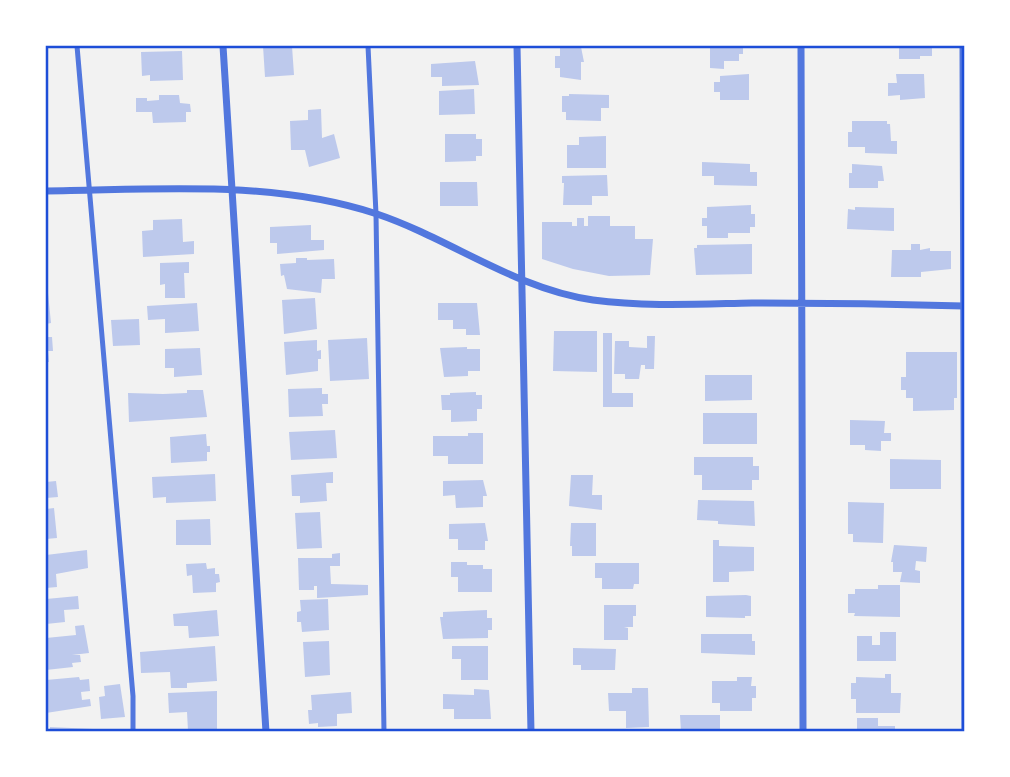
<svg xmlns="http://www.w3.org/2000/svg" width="1010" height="777" font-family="Manrope,sans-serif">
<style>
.building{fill:#bdc9ec}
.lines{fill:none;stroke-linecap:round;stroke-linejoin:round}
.service{stroke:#5277de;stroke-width:5}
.minor{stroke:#5277de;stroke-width:7}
.neatline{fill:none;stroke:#1d4ed8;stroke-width:2.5}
</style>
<rect width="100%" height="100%" fill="#f2f2f2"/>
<path class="building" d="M263 46H292L294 75 265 77Z
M710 46H743V54H739V61H724V69L710 68Z
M899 46H932V56H920V59H899Z
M560 47H581L584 62H581V80L560 77V68H555V56H560Z
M182 51 183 80 150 81V75L142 76 141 52Z
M475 61 479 85 442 86V77H431V64Z
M749 74V100H720V92H714V82H720V76Z
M896 74H924L925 98 900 100V95L888 96V83H897Z
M474 89 475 114 439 115V91Z
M569 94 609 95V108H601V121L566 120V112H562V96H569Z
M159 95H179L180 103 190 104 191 112H186V122L153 123 152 112H136V98H147V101L159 100Z
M321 109 322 138 334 134 340 158 309 167 305 150H291L290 121 308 120V110Z
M852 121H887V124H890L891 141H897V154L865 153V147H848V132H852Z
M445 134H476V139H482V156H476V161L445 162Z
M606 136V168H567V145H579V137Z
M702 162 750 164V172H757V186L714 185V176H702Z
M852 164 882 166 884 181H878V188H849V173H852Z
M607 175 608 196H592V205H563L564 183H562V176Z
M440 182H477L478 206H440Z
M751 205V214H755V227H750V233H728V238H707V226H702V218H707V207Z
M855 207 894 208V231L847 229 848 209 855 210Z
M588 216H610V226H635V239H653L650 275 609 276 573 269 542 259V222H572V226H577V218H584V226H588Z
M182 219 183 242 194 241V254L143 257 142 231 153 230V220Z
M311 225V240H324V250L277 254V243H270V227Z
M752 244V274L696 275 694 248H697V245Z
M911 244H920V250L930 248V251H951V269L921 272V277H891L892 250H911Z
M296 258H307V260L334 259 335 279H322L321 293 287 289 284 275 281 276 280 264 296 263Z
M189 262V273H184L185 298H165V284L160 285V263Z
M46 293H48L51 323 46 324Z
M315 298 317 329 284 334 282 300Z
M197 303 199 331 165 333V319L148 320 147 306Z
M438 303H477L480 335H466V329H453V320H438Z
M139 319 140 345 113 346 111 320Z
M554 331H597V372L553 371Z
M603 333H612V393H633V407H603Z
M647 336H655L654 369H645V365H641L639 379H625V374H614L615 341H629V347L647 348Z
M46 337H52L53 351H48L49 362H46Z
M367 338 369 379 330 381 328 340Z
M317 340V351L321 350V359H318V371L286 375 284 342Z
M467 347V349H480V371H468V376L444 377 440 348Z
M200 348 202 375 174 377V368H165V349Z
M906 352H957V398H954V410L913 411V398H906V390H901V377H906Z
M705 375H752V400L705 401Z
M322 388V394H328V404H322L323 416 289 417 288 389Z
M187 390H203L207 417 129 422 128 393 163 394 187 393Z
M476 392V395H482V409H477V421L451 422V410H442L441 395H450V393Z
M703 413H757V444H703Z
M850 420 885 421 884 433H891V441H881V451L865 450V445H850Z
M335 430 337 458 291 460 289 432Z
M468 433H483V464H448V456H433V436H468Z
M206 434 207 446H210V452H207V461L171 463 170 437Z
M694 457H753V466H759V480H752V490H702V475H694Z
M890 459 941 460V489H890Z
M333 472V483H326L327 501 300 503V496H292L291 475Z
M215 474 216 501 166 503V497L153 498 152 477Z
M571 475H593L592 495H602V510L569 506Z
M483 480 487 496H483V507L456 508 455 495 443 496V481Z
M56 481 58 497 46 498V482Z
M698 500 754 501 755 526 718 524V521L697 520Z
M848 502 884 503 883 543 853 542V534H848Z
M54 508 57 538 46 539V509Z
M320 512 322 548 297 549 295 513Z
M210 519 211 545H176V520Z
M485 523 488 541H485V550H458V539H449V524Z
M571 523H596V556H572V546H570Z
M713 540H719V546L754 547V571L729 572V582H713Z
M894 545 927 547 926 562 916 561 915 570 920 571V583L900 582 902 572H893V562H891Z
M87 550 88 568 56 574 57 587 46 588V555Z
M340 553V566H330L331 584 368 585V595L317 598V586H314V590H299L298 558H332V554Z
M451 562H467V565H483V569H492V592H458V577H451Z
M206 563 207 569 215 568V574H219L220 582 216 583V592L193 593 192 575 187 576 186 564Z
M595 563H639V584H634L633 589H602V578H595Z
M878 585H900V617L854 616 855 613H848V594H855V589H878Z
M746 595 751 596V616H745V618L706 617V596Z
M78 596 79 609 64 610 65 622 46 624V599Z
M328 599 329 630 302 632 301 622H297V612L301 611 300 600Z
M604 605H636V616H633V627H624L628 628V640H604Z
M217 610 219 636 189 638 188 626H174L173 614Z
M487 610V618H492V630H488V638L443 639 440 617H443V612Z
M84 625 89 653 72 655H80L81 662 72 663 73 667 46 670V638L76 635 75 626Z
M880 632H896V661H857V636H872V645H880Z
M701 634H752V641H755V655L701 653Z
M329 641 330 675 305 677 303 642Z
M215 646 217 681 187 683V688H171L170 672 141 673 140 652Z
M452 646H488V680H461V659H452Z
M573 648 616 649 615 670H581V665H573Z
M885 674H891V693H901L900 713H856V699H851V683H856V677L885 678Z
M79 677 80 680 89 679 90 691 81 692 82 700 90 699 91 706 46 713V680Z
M737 677H752L751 686H756V698H752V711H720V703H712V681H737Z
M120 684 125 717 101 719 99 697 105 696 104 686Z
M632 688H648L649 727 626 728V711H609L608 693H632Z
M474 689 489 690 491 719H454V709H443V694L474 695Z
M217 691V730L188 731 187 712 169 713 168 693Z
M351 692 352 713 337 714V726L318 727V723L309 724 308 710H312L311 695Z
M680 715H720V732H681Z
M857 718H878V726H895V732H857Z
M50 727 93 729V732H50Z"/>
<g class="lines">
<path class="service" d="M77 46 133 696V732
M368 46 376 214 384 732
M962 46 964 732"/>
<path class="minor" d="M223 46 266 732
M517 46 531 732
M801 46 803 732
M46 191C155 190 271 179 377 214 451 239 515 289 593 300 646 307 700 304 752 303 823 303 894 304 964 306"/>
</g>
<rect width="1010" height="777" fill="none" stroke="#ffffff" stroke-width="94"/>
<rect x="47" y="47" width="916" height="683" class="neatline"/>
</svg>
